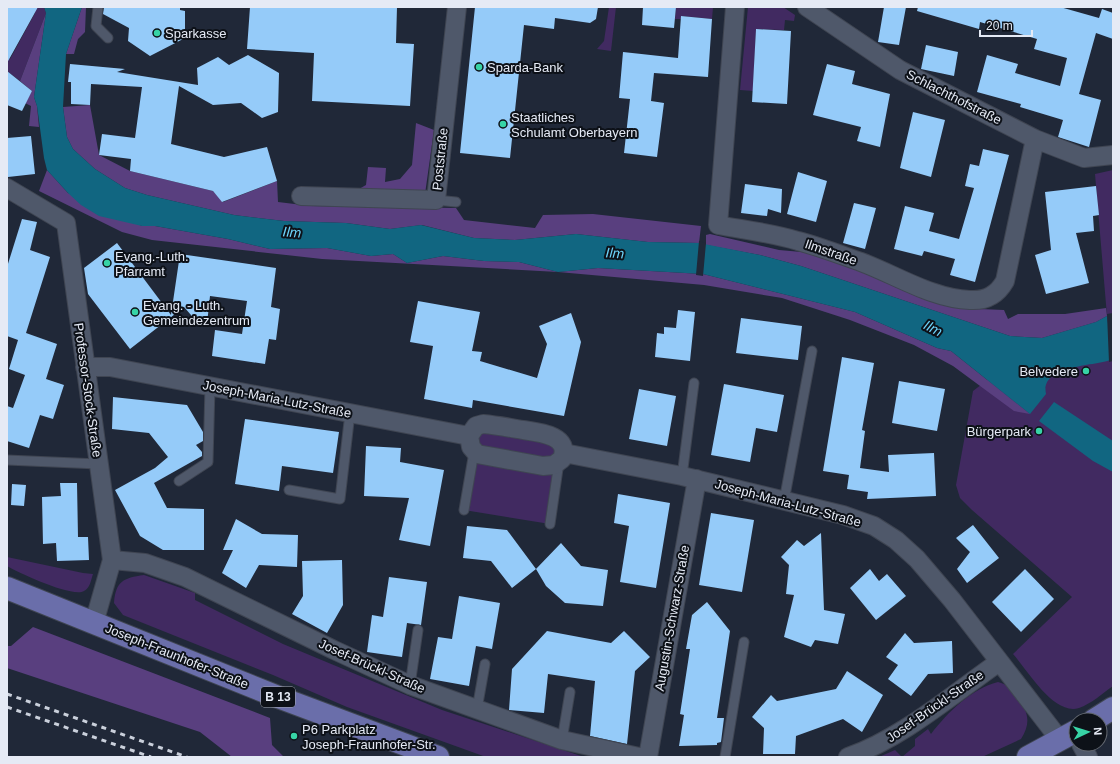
<svg xmlns="http://www.w3.org/2000/svg" width="1120" height="764" font-family="Helvetica,sans-serif">
<style>
.green{fill:#412a61}
.forest{fill:#593f7f}
.water{fill:#116681}
.pier{fill:#202838}
.building{fill:#95cbf9}
.lines{fill:none;stroke-linecap:round;stroke-linejoin:round}
.service-casing{stroke:#3f4552;stroke-width:11}
.minor-casing{stroke:#3f4552;stroke-width:20}
.primary-casing{stroke:#3f4552;stroke-width:24}
.service{stroke:#4f586a;stroke-width:9}
.minor{stroke:#4f586a;stroke-width:18}
.primary{stroke:#6a6eaa;stroke-width:22}
.rail{stroke:#cad0db;stroke-width:3;stroke-dasharray:5 5;stroke-linecap:butt}
.poi-dot{fill:#37d4a6;stroke:#0d1118;stroke-width:1.5}
.labels{text-anchor:middle;dominant-baseline:central;stroke-width:4;stroke-linejoin:round;paint-order:stroke}
.shield{fill:#0d1118;stroke:#a4a9b3;stroke-width:1}
.shield-label{font-size:12px;font-weight:bold;fill:#e5eaf5}
.poi-label{font-size:13px;fill:#e5eaf5;stroke:#0d1118;text-anchor:start}
.street-label{font-size:13px;fill:#e5eaf5;stroke:#0d1118}
.water-label{font-size:14px;font-style:italic;fill:#6dd4fa;stroke:#0d1118}
</style>
<rect width="100%" height="100%" fill="#202838"/>
<path class="green" d="M34 7H44L46 13 20 81 7 71V57L10 59 35 13Z
M609 7H616L611 51 597 49 604 41Z
M676 7H713L712 19 681 16V19H675Z
M748 7H783L795 15 794 21 785 20 784 30 756 29 753 91 740 90Z
M1113 170V686C1103 693 1091 704 1079 708 1054 716 1028 671 1013 654L1072 597 972 510 960 498 956 485 973 391 1042 338 1096 322 1107 316 1095 174Z
M472 429 559 441 550 524 464 510Z
M7 557 83 573 93 574C91 580 90 588 84 591 73 598 19 573 7 566Z
M144 575 195 593V600L283 644 442 710 584 757H486L347 707 273 675 123 615 114 603C116 581 123 578 144 575Z
M998 682C1007 684 1010 689 1015 696 1028 710 1032 722 1021 739L982 757H879L895 750 902 757 915 746V739L928 729 931 734C948 712 971 689 998 682Z"/>
<path class="forest" d="M82 7H86L85 32 78 39 74 54H66Z
M46 13 34 97 37 106 39 127 29 126 31 106 25 103 32 91 20 81Z
M90 105 99 155 130 171 213 191 223 202 277 181 278 202 311 206 456 208 464 220 535 228 543 215 593 214 701 226 699 243 648 242 576 234 515 240 474 238 422 225 390 229 346 223 284 221 234 215 147 195 125 188 95 169 73 149 67 137 63 107Z
M416 123 434 130 425 194 359 189 366 185 368 167 386 168 385 182 400 179 412 165Z
M47 170 68 193 142 226H155L228 239 270 249 327 248 371 256 393 254 407 263 443 256 484 261 519 262 558 272 598 268 703 274 855 312 937 348 951 351 1030 414 1014 411 953 366 914 345 850 320 782 298 704 285 558 272 322 259 152 240 122 232 39 191Z
M710 234 779 250 813 253 979 309 1004 310 1008 319 1018 314H1065L1106 308 1107 316 1096 322 1042 338 1010 336 801 266 760 255 706 245V235Z
M33 627 270 718 272 745 284 757H232L200 732 7 668V646H11Z"/>
<path class="water" d="M44 7H82L66 54 63 107 67 137 73 149 95 169 125 188 147 195 234 215 284 221 346 223 390 229 421 225 474 238 515 240 576 234 648 242 699 243 760 255 801 266 1010 336 1042 338 1096 322 1107 316 1113 359C1095 367 1040 364 1046 394L1030 414 951 351 937 348 855 312 703 274 598 268 558 272 519 262 484 261 443 256 407 263 393 254 371 256 327 248 270 249 228 239 155 226H142L99 216 81 205 68 193 47 170 44 158 37 106 34 97 46 13Z
M1054 402 1113 441V472L1093 461 1039 421Z"/>
<path class="pier" d="M699 241 706 243 703 276 696 275Z
M1113 313V361L1109 362 1107 314Z"/>
<path class="building" d="M7 7H38L7 63Z
M104 7H180V10L185 11V38L150 56 128 41 129 28 103 14Z
M250 7H397L396 43 414 44 410 106 312 101 314 53 247 49Z
M475 7H598L596 19 590 23 555 18 554 29 524 25 510 158 460 153Z
M643 7H676L674 28 642 25Z
M884 7H906L899 45 878 42Z
M918 7H1060L1099 18 1102 9 1113 13V39L1096 33 1079 94 1101 100 1089 147 1058 137 1063 120 1020 107 1021 104 977 92 987 55 1018 64 1015 73 1060 86 1067 58 1034 49 1037 39 980 22 979 29 917 11Z
M681 16 712 19 708 77 654 73 651 101 664 103 657 157 624 153 630 99 619 98 623 52 678 58Z
M756 29 791 31 787 104 752 102Z
M926 45 958 52 954 76 921 69Z
M248 55 279 73 278 112 262 118 241 103 213 105 179 86 171 144 224 157 267 147 277 181 222 202 213 191 130 171 131 159 99 155 102 134 135 138 142 87 91 84 90 105 71 104V82H68L70 64 125 69 117 72 198 85 197 68 218 57 229 65Z
M827 64 855 71 852 84 890 94 880 147 857 141 861 127 813 115Z
M7 71 32 91 22 111 7 105Z
M913 112 945 120 931 177 900 168Z
M31 136 35 174 8 177 7 138Z
M983 149 1009 155 975 282 950 275 955 259 924 251 922 256 894 249 905 206 934 213 929 231 959 239 974 188 965 186 970 164 979 166Z
M798 172 827 181 816 222 787 214Z
M745 184 782 189 781 213 768 209 767 216 741 213Z
M1096 186 1099 215 1093 216 1094 231 1076 233 1089 283 1046 294 1035 255 1051 250 1045 192Z
M854 203 876 208 865 249 843 243Z
M22 219 37 222 30 250 50 257 26 333 57 344 46 379 64 385 53 419 40 415 29 448 7 441V406L13 408 25 375 9 369 18 340 7 336V267Z
M117 243 171 315 180 254 276 268 271 307 280 309 276 340 269 339 265 364 212 356 215 330 242 334 247 301 210 296 207 324 198 323 184 307 130 349 88 294 84 268Z
M418 301 480 312 472 351 482 352 480 361 537 378 547 344 539 326 571 313 581 342 564 416 473 400 472 408 424 399 433 346 410 342Z
M678 310 695 312 690 361 655 357 657 333 664 334V327L676 328Z
M741 318 802 326 798 360 736 353Z
M842 357 874 363 862 430 865 431 860 468 889 472 888 455 934 453 936 496 867 499 868 492 847 489 849 475 823 471Z
M899 381 945 389 937 431 892 423Z
M724 384 784 395 777 432 756 428 750 462 711 455Z
M639 389 676 396 667 446 629 439Z
M113 397 187 405 203 432V441L196 445 202 452V456L154 483 167 508 204 509V550H163L140 536 115 490 155 468 168 457 149 433 112 429Z
M245 419 339 432 333 473 282 466 279 491 235 484Z
M366 446 401 448 400 462 444 470 430 546 399 540 409 498 364 496Z
M60 483H77L78 537H88L89 560 57 561 56 543 43 544 42 497 61 496Z
M12 484 26 485 24 506 11 505Z
M618 494 670 503 656 588 620 582 629 526 614 523Z
M711 513 754 520 742 592 699 585Z
M236 519 262 534 298 535 297 567 259 565 246 588 222 573 233 550H223Z
M973 525 999 558 967 583 957 569 970 552 956 538Z
M467 526 507 530 536 569 512 588 491 561 463 558Z
M821 533 824 610 845 614 838 644 815 640 811 647 784 637 794 595 786 594 789 565 781 557 797 540 804 546Z
M561 543 581 566 608 570 603 606 565 603 546 586 536 569Z
M342 560 343 605 327 633 292 614 303 596 302 561Z
M870 569 879 581 887 574 906 596 876 620 850 588Z
M1025 569 1054 599 1021 632 992 602Z
M389 577 427 582 421 625 407 623 402 657 367 652 372 615 383 617Z
M459 596 500 603 492 649 476 646 469 686 430 679 438 637 452 639Z
M707 602 730 631 717 718H724L721 742 717 743V745L679 746 684 715 680 714 690 649H686L692 615Z
M547 631 611 643 624 631 650 657 635 671 627 744 590 736 595 681 548 674 544 713 509 710 512 669Z
M905 633 914 643 952 641 953 673 928 674 911 696 888 679 898 665 886 657Z
M847 671 883 695 862 732 843 719 796 736 795 754H763L764 728 752 717 771 695 777 701 836 689Z"/>
<g class="lines">
<g class="service-casing">
<path id="service" d="M98 7 96 26 108 38
M436 200 456 202
M7 460 98 464
M682 476 694 383
M179 481 208 462 210 386
M289 490 340 499 350 413
M784 501 812 351
M464 510 474 452
M550 524 559 462
M410 685 418 630
M477 709 485 664
M562 740 570 692
M725 757 744 642"/>
</g>
<g class="minor-casing">
<path id="minor" d="M735 7 718 225C745 230 772 233 798 241 820 247 841 255 861 262 896 275 933 299 970 300 986 301 997 295 1005 281L1035 139
M807 7 900 70 1035 139 1084 158 1113 155
M7 188 66 223 112 560 94 623
M301 196 436 200 457 7
M85 367H110L469 436
M483 424C494 425 506 427 517 429 533 432 572 433 562 459L554 465 543 466 477 454 471 447 469 436 476 426Z
M564 453 682 476 843 515 874 526 896 540 917 559 952 600 1060 740
M112 560 145 563 185 577 334 650 410 685 562 740 639 757
M1081 744 1088 757
M648 757 697 479
M848 757C901 739 953 694 999 662"/>
</g>
<g class="primary-casing">
<path id="primary" d="M7 588 278 697 438 757
M1094 720 1113 708
M1028 757 1076 731"/>
</g>
<use href="#service" class="service"/>
<use href="#minor" class="minor"/>
<use href="#primary" class="primary"/>
<path class="rail" d="M7 694 187 757
M7 707 151 757"/>
</g>
<g class="poi-dot">
<circle cx="157" cy="33" r="4"/>
<circle cx="479" cy="67" r="4"/>
<circle cx="503" cy="124" r="4"/>
<circle cx="107" cy="263" r="4"/>
<circle cx="135" cy="312" r="4"/>
<circle cx="1086" cy="371" r="4"/>
<circle cx="1039" cy="431" r="4"/>
<circle cx="294" cy="736" r="4"/>
</g>
<g class="labels">
<rect class="shield" x="261" y="687" width="34" height="20" rx="3"/>
<g class="shield-label">
<text x="278" y="697">B 13</text>
</g>
<g class="poi-label">
<text x="165" y="33">Sparkasse</text>
<text x="487" y="67">Sparda-Bank</text>
<text x="511" y="117">Staatliches<tspan x="511" dy="15">Schulamt Oberbayern</tspan></text>
<text x="115" y="256">Evang.-Luth.<tspan x="115" dy="15">Pfarramt</tspan></text>
<text x="143" y="305">Evang. - Luth.<tspan x="143" dy="15">Gemeindezentrum</tspan></text>
<text x="1078" y="371" text-anchor="end">Belvedere</text>
<text x="1031" y="431" text-anchor="end">Bürgerpark</text>
<text x="302" y="729">P6 Parkplatz<tspan x="302" dy="15">Joseph-Fraunhofer-Str.</tspan></text>
</g>
<g class="street-label">
<text transform="translate(954 97) rotate(27)">Schlachthofstraße</text>
<text transform="translate(440 159) rotate(-84)">Poststraße</text>
<text transform="translate(831 252) rotate(19)">Ilmstraße</text>
<text transform="translate(88 390) rotate(82)">Professor-Stock-Straße</text>
<text transform="translate(277 399) rotate(11)">Joseph-Maria-Lutz-Straße</text>
<text transform="translate(788 503) rotate(15)">Joseph-Maria-Lutz-Straße</text>
<text transform="translate(672 618) rotate(-80)">Augustin-Schwarz-Straße</text>
<text transform="translate(177 656) rotate(22)">Joseph-Fraunhofer-Straße</text>
<text transform="translate(372 666) rotate(24)">Josef-Brückl-Straße</text>
<text transform="translate(935 706) rotate(-35)">Josef-Brückl-Straße</text>
</g>
<g class="water-label">
<text transform="translate(292 232) rotate(5)">Ilm</text>
<text transform="translate(615 253) rotate(4)">Ilm</text>
<text transform="translate(933 328) rotate(27)">Ilm</text>
</g>
</g>
<rect width="1120" height="764" fill="none" stroke="#e5eaf5" stroke-width="16"/>
<g transform="translate(1088 732) rotate(86)"><circle r="19" fill="#0d1118" stroke="#636870"/>
<path d="M0-3L7 15L0 10L-7 15Z" fill="#37d4a6"/>
<text y="-6" font-size="11" font-weight="bold" text-anchor="middle" fill="#e5eaf5">N</text>
</g>
<path d="M980 30v6h52v-6" fill="none" stroke="#e5eaf5" stroke-width="2"/>
<text x="986" y="30" font-size="12" fill="#e5eaf5" stroke="#0d1118" stroke-width="3" paint-order="stroke">20 m</text>
</svg>
